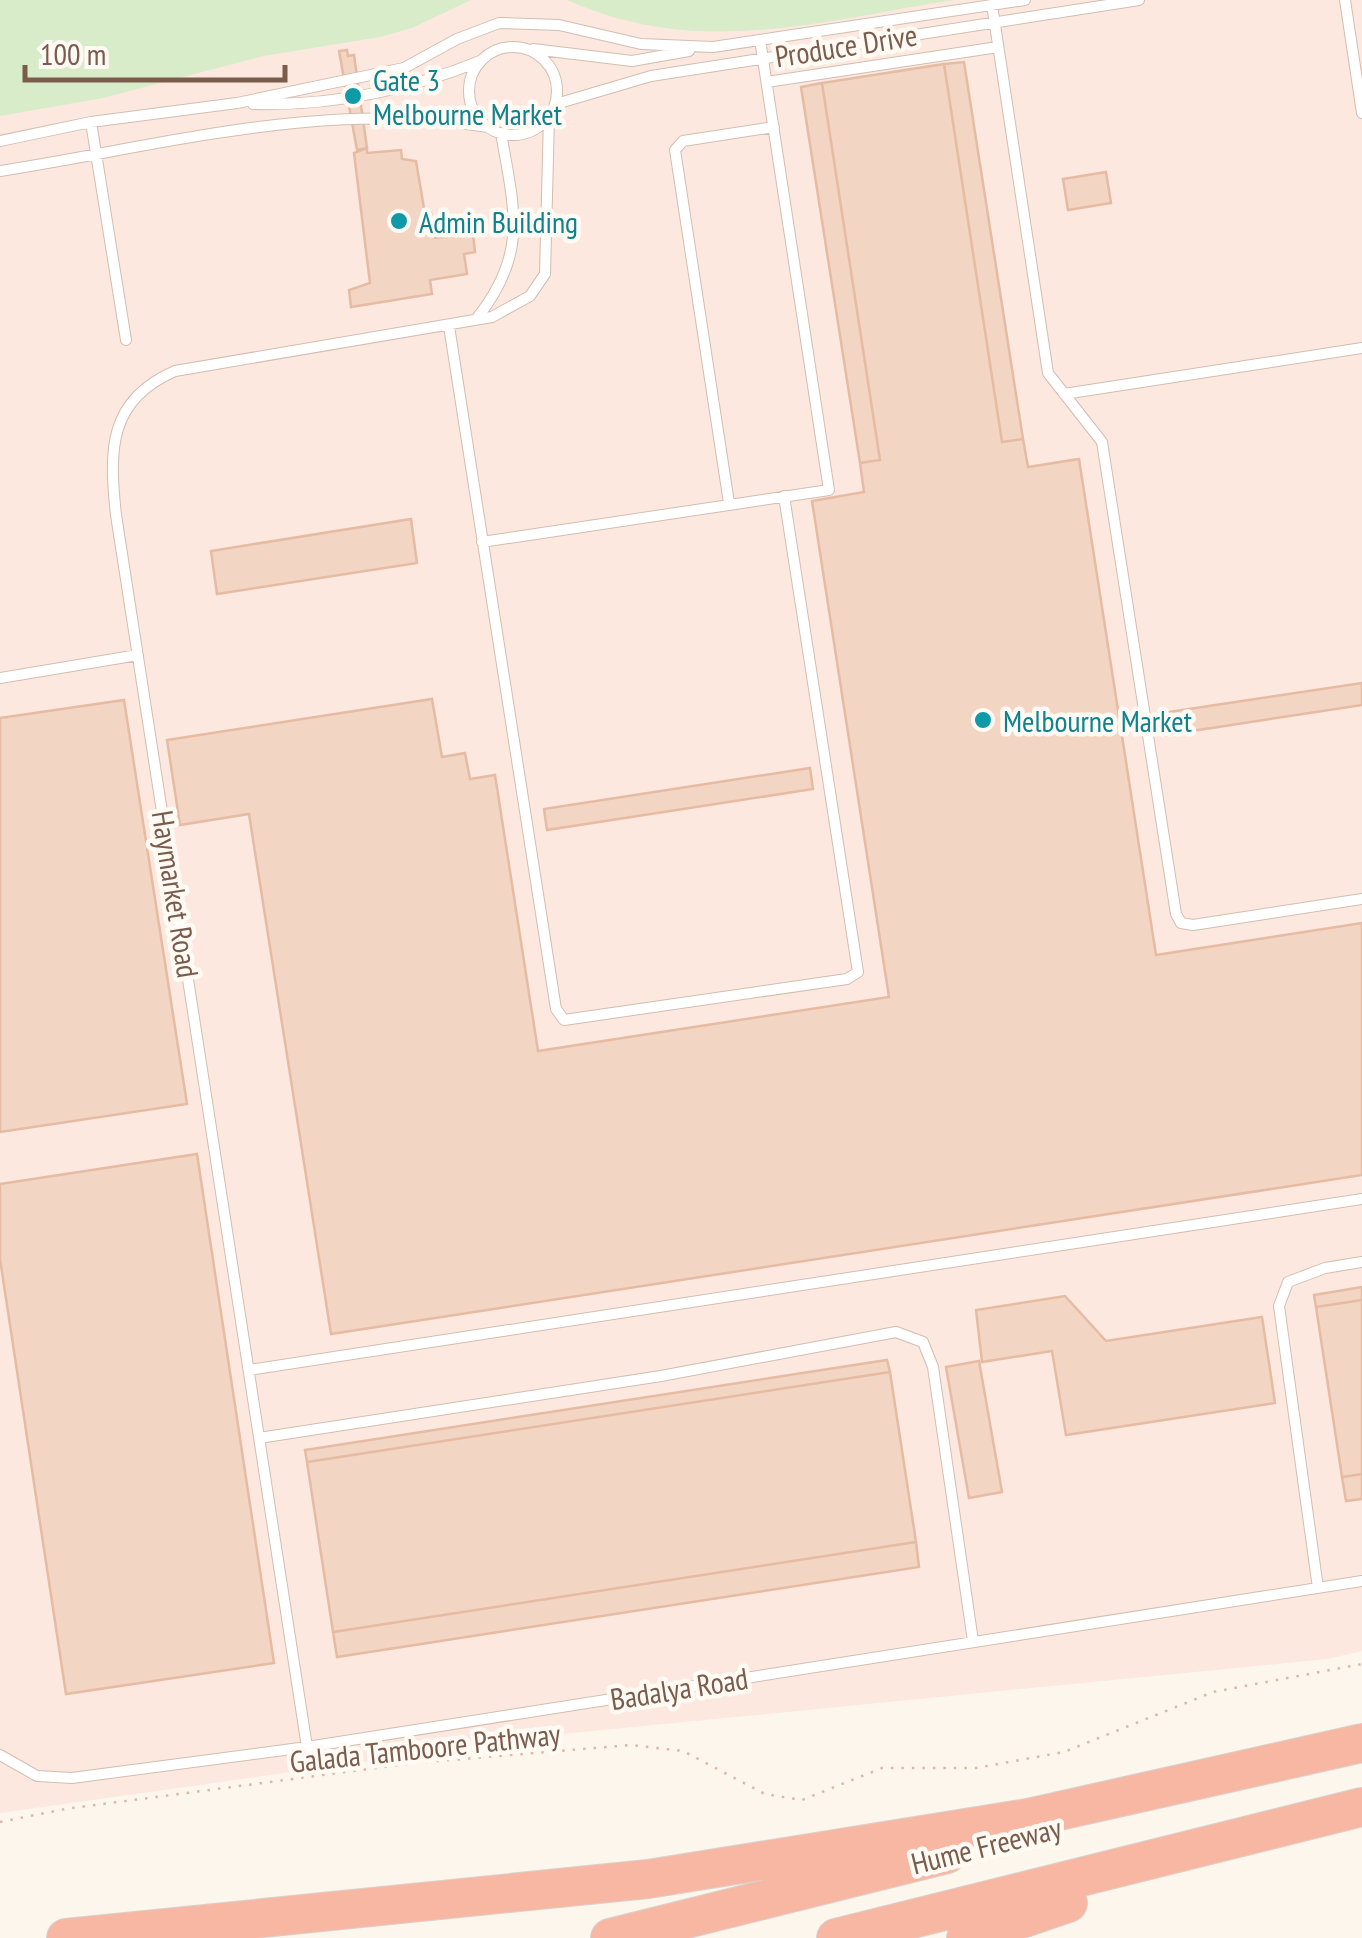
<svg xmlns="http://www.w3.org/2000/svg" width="1362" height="1938" font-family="'PT Sans Narrow',sans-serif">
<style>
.commercial{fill:#fde8e0}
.green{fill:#d8ecc9}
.building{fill:#f3d5c3;stroke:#e6bba3;stroke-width:2.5}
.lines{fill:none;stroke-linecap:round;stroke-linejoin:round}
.service-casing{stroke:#d1beb0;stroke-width:12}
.motorway-casing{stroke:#dad1cd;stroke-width:40}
.path{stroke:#d9b8a5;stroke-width:2.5;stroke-dasharray:2.5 8;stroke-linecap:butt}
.service{stroke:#fff;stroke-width:10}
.motorway{stroke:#f7b7a3;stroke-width:38}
.culture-dot{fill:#0f9aa8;stroke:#fffaf3;stroke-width:4}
.labels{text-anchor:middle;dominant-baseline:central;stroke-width:9;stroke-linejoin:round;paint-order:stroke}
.street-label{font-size:30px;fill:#7a5c4d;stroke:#fffaf3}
.culture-label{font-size:30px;fill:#0d838f;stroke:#fffaf3;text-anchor:start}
</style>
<rect width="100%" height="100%" fill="#fdf6ec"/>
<path class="commercial" d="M0 0H1362V1651L1328 1659 562 1734 0 1813Z"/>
<path class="green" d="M0 0H471L412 28 380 37 264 56 103 98 0 116Z
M567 0H954C818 21 699 59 567 0Z"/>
<path class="building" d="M347 50 348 56 354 55 367 148 357 150 339 51Z
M964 62 1023 439 1002 442 944 64Z
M944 64 1002 442 1023 439 1028 467 1079 459 1156 955 1362 923V1175L331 1334 249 814 180 825 167 740 432 699 442 757 465 753 470 779 495 775 538 1051 889 997 812 501 864 492 860 463 880 460 822 83Z
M822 83 880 460 860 463 801 87Z
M367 148V153L401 150 402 159 416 161 425 214 431 213 435 238 473 234 475 252 464 254 467 274 430 280 432 294 351 307 349 290 370 283 354 153Z
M1106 172 1111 203 1068 210 1063 179Z
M411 519 417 563 217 594 211 551Z
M1362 683V705L1166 735 1162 713Z
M124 700 187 1104 0 1132V718Z
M810 768 813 789 547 830 544 809Z
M197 1154 274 1663 66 1694 0 1259V1184Z
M1362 1287V1300L1316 1307 1314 1295Z
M1065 1296 1106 1341 1262 1317 1275 1403 1066 1435 1052 1351 982 1362 976 1310Z
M1362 1300V1474L1342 1477 1316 1307Z
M887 1360 890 1372 307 1462 305 1450Z
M979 1361 1002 1492 969 1498 946 1367Z
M890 1372 916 1542 333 1632 307 1462Z
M1362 1474V1499L1346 1501 1342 1477Z
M916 1542 919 1567 337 1657 333 1632Z"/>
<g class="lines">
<g class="service-casing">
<path id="service" d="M1345 0 1362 113
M992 5 1048 373 1102 442 1176 914 1181 923 1193 925 1362 899
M469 91a44 44 0 1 1 88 0a44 44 0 1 1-88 0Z
M533 49 632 61 689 51
M767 82 998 47
M253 104C331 106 409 90 480 61
M556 104 651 76 1139 0
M91 122 126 340
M0 141 91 122 237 103 404 68 457 39 499 23 559 25 641 44 713 47 1025 0
M0 171C160 146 325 99 488 127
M477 318C529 253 514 209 501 133
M449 326 556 1009 564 1020 847 979 858 972 784 496
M1064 394 1362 348
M729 503 675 150 683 141 774 127
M482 542 829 490 760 40
M0 678 138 655
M249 1370 1362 1199
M259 1438 661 1376 896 1332 923 1342 933 1367 973 1641
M1318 1588 1279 1306 1288 1282 1325 1268 1362 1262
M307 1747 116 515C109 450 108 400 175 371L492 317 530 296 545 274 549 117
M0 1755 37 1776 72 1778 307 1747 1362 1581"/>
</g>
<g class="motorway-casing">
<path id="motorway" d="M66 1938 648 1879 1028 1818 1362 1743
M610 1938 947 1854
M836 1938 1362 1807
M966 1938 1068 1903"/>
</g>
<path class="path" d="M0 1822 65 1809 414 1763 631 1745 683 1751 765 1794 802 1800 882 1768H976L1064 1752 1213 1692 1362 1664"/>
<use href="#service" class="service"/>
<use href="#motorway" class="motorway"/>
</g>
<g class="culture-dot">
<circle cx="353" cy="96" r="10"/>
<circle cx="399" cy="221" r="10"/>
<circle cx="983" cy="720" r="10"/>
</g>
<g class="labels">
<g class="street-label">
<text transform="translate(846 45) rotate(-9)">Produce Drive</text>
<text transform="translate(176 894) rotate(81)">Haymarket Road</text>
<text transform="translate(679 1688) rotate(-9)">Badalya Road</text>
<text transform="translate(425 1747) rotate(-6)">Galada Tamboore Pathway</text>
<text transform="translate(986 1845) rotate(-14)">Hume Freeway</text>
</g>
<g class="culture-label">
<text x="373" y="79">Gate 3<tspan x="373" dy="34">Melbourne Market</tspan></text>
<text x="419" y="221">Admin Building</text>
<text x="1003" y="720">Melbourne Market</text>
</g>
</g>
<path d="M25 65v15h260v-15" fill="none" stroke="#7a5c4d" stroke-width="5"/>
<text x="40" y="65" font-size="30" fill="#7a5c4d" stroke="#fffaf3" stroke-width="8" paint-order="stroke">100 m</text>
</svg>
